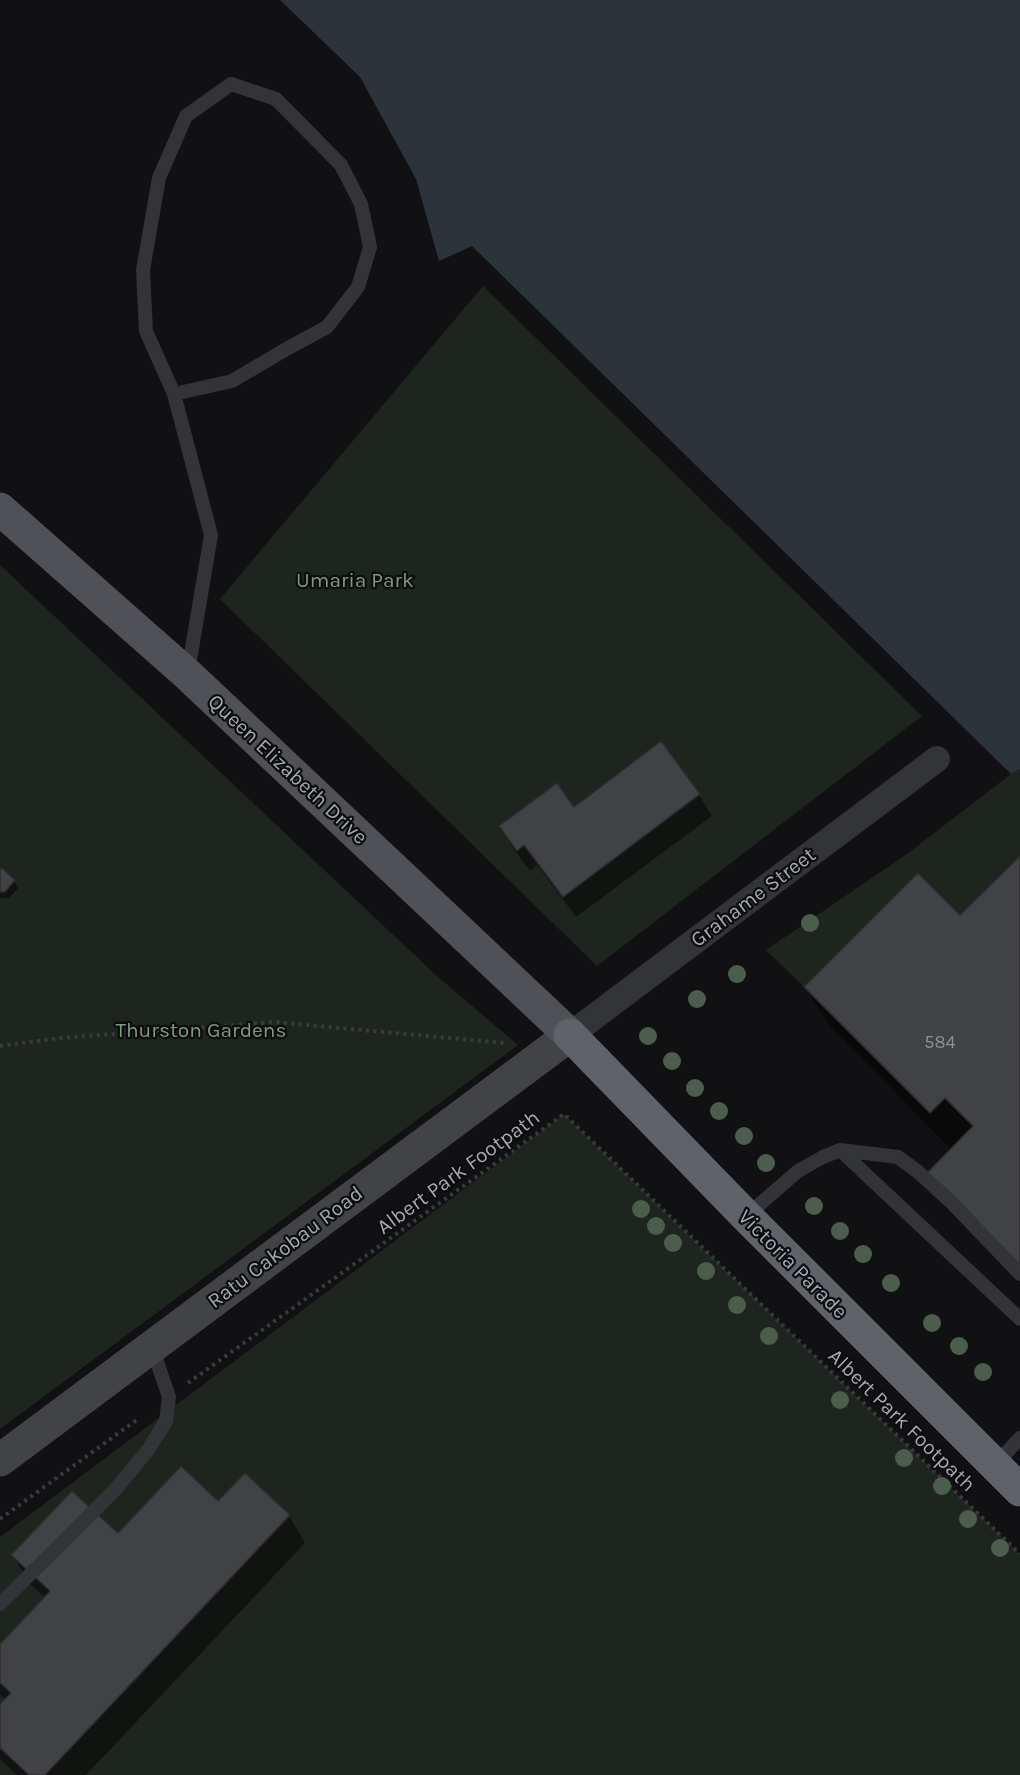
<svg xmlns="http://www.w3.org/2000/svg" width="1020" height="1775" font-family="Karla,sans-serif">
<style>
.green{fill:#1e251f}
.water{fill:#2c343a}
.shadow{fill:#0007}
.building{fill:#404246;stroke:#2c2c2f;stroke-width:1.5}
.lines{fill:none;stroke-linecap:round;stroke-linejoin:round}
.path{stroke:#393b3e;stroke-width:4;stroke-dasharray:3 4.5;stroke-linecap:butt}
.lane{stroke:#333437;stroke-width:14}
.street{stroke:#333437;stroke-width:26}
.secondary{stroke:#414347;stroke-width:33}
.primary{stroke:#4f5156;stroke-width:33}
.highway{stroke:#5f6268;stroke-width:33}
.tree{fill:#4c5d4d}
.labels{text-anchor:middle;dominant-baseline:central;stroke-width:4.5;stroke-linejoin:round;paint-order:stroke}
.number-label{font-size:18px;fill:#8b8f97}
.park-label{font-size:21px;fill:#7c9c7d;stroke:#0c0c0e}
.street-label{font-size:21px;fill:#a4a9b2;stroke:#0c0c0e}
</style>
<rect width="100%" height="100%" fill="#111113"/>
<path class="green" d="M483 286 922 716 597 966 220 599Z
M0 565 438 977 518 1045 0 1429Z
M1020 769V856L960 915 804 987 766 950 907 854 1011 774Z
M564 1114 1020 1554V1775H0V1537Z"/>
<path class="water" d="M280 0H1020V769L1011 774 472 246 439 261 416 179 360 77Z"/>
<path class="shadow" d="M661 743 699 795 712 816 576 917 537 865 530 871 513 848 501 826 574 809Z
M1020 858V1279L952 1150 828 1024 806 987 960 917Z
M0 870 14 881 18 888 9 898H0Z
M289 1516 305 1543 86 1775H17L0 1759V1707L6 1700 0 1694V1647L46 1598 29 1583 13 1555 118 1536Z"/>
<path class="building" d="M661 741 700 794 563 897 524 845 517 851 499 826 557 783 574 807Z
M1020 856V1265L927 1173 973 1126 945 1098 930 1113 804 987 918 873 960 915Z
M2 868 15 880 5 892H0V869Z
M181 1466 218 1501 245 1473 290 1515 45 1775H29L0 1748V1704L11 1693 0 1683V1644L50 1591 11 1555 72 1491 118 1533Z"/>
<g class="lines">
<path class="path" d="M0 1046 60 1038 274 1022 504 1043
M188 1383 564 1114 1020 1554
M0 1519 138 1419"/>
<path class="lane" d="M174 394 232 381 290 347 327 327 358 287 370 247 361 204 341 165 276 99 231 84 186 116 159 178 143 270 146 331 174 394 211 535 188 672
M840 1150 1020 1319
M746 1216 798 1171 823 1157 840 1150 898 1157 917 1171 950 1201 1020 1274
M995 1465 1020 1438
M0 1604 114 1491 148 1450 166 1421 169 1397 152 1347"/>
<path class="street" d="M570 1035 937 759"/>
<path class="secondary" d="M0 1460 570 1035"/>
<path class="primary" d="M0 509 187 674 570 1035"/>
<path class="highway" d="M570 1035 746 1216 1020 1490"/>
</g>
<g class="tree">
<circle cx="810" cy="923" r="9"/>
<circle cx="737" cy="974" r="9"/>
<circle cx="697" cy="999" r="9"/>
<circle cx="648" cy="1036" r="9"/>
<circle cx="672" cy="1061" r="9"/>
<circle cx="695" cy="1088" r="9"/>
<circle cx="719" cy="1111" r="9"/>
<circle cx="744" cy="1136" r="9"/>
<circle cx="766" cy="1163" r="9"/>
<circle cx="814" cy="1206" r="9"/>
<circle cx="641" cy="1209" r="9"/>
<circle cx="656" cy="1226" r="9"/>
<circle cx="840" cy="1231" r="9"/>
<circle cx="673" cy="1243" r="9"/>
<circle cx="863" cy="1254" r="9"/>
<circle cx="706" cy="1271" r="9"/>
<circle cx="891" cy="1283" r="9"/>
<circle cx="737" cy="1305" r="9"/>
<circle cx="932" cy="1323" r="9"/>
<circle cx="769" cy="1336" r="9"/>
<circle cx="959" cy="1346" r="9"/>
<circle cx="983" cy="1372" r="9"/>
<circle cx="840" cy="1400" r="9"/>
<circle cx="904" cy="1458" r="9"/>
<circle cx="942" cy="1486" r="9"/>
<circle cx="968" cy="1519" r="9"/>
<circle cx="1000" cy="1548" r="9"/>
</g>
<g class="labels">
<g class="number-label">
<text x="940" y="1042">584</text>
</g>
<g class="park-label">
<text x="355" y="580">Umaria Park</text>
<text x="201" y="1030">Thurston Gardens</text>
</g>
<g class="street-label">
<text transform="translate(288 769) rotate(43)">Queen Elizabeth Drive</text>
<text transform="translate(753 897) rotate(-37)">Grahame Street</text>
<text transform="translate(458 1172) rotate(-36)">Albert Park Footpath</text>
<text transform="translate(285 1247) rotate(-37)">Ratu Cakobau Road</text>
<text transform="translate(793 1264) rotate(45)">Victoria Parade</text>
<text transform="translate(902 1420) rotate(44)">Albert Park Footpath</text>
</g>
</g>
</svg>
